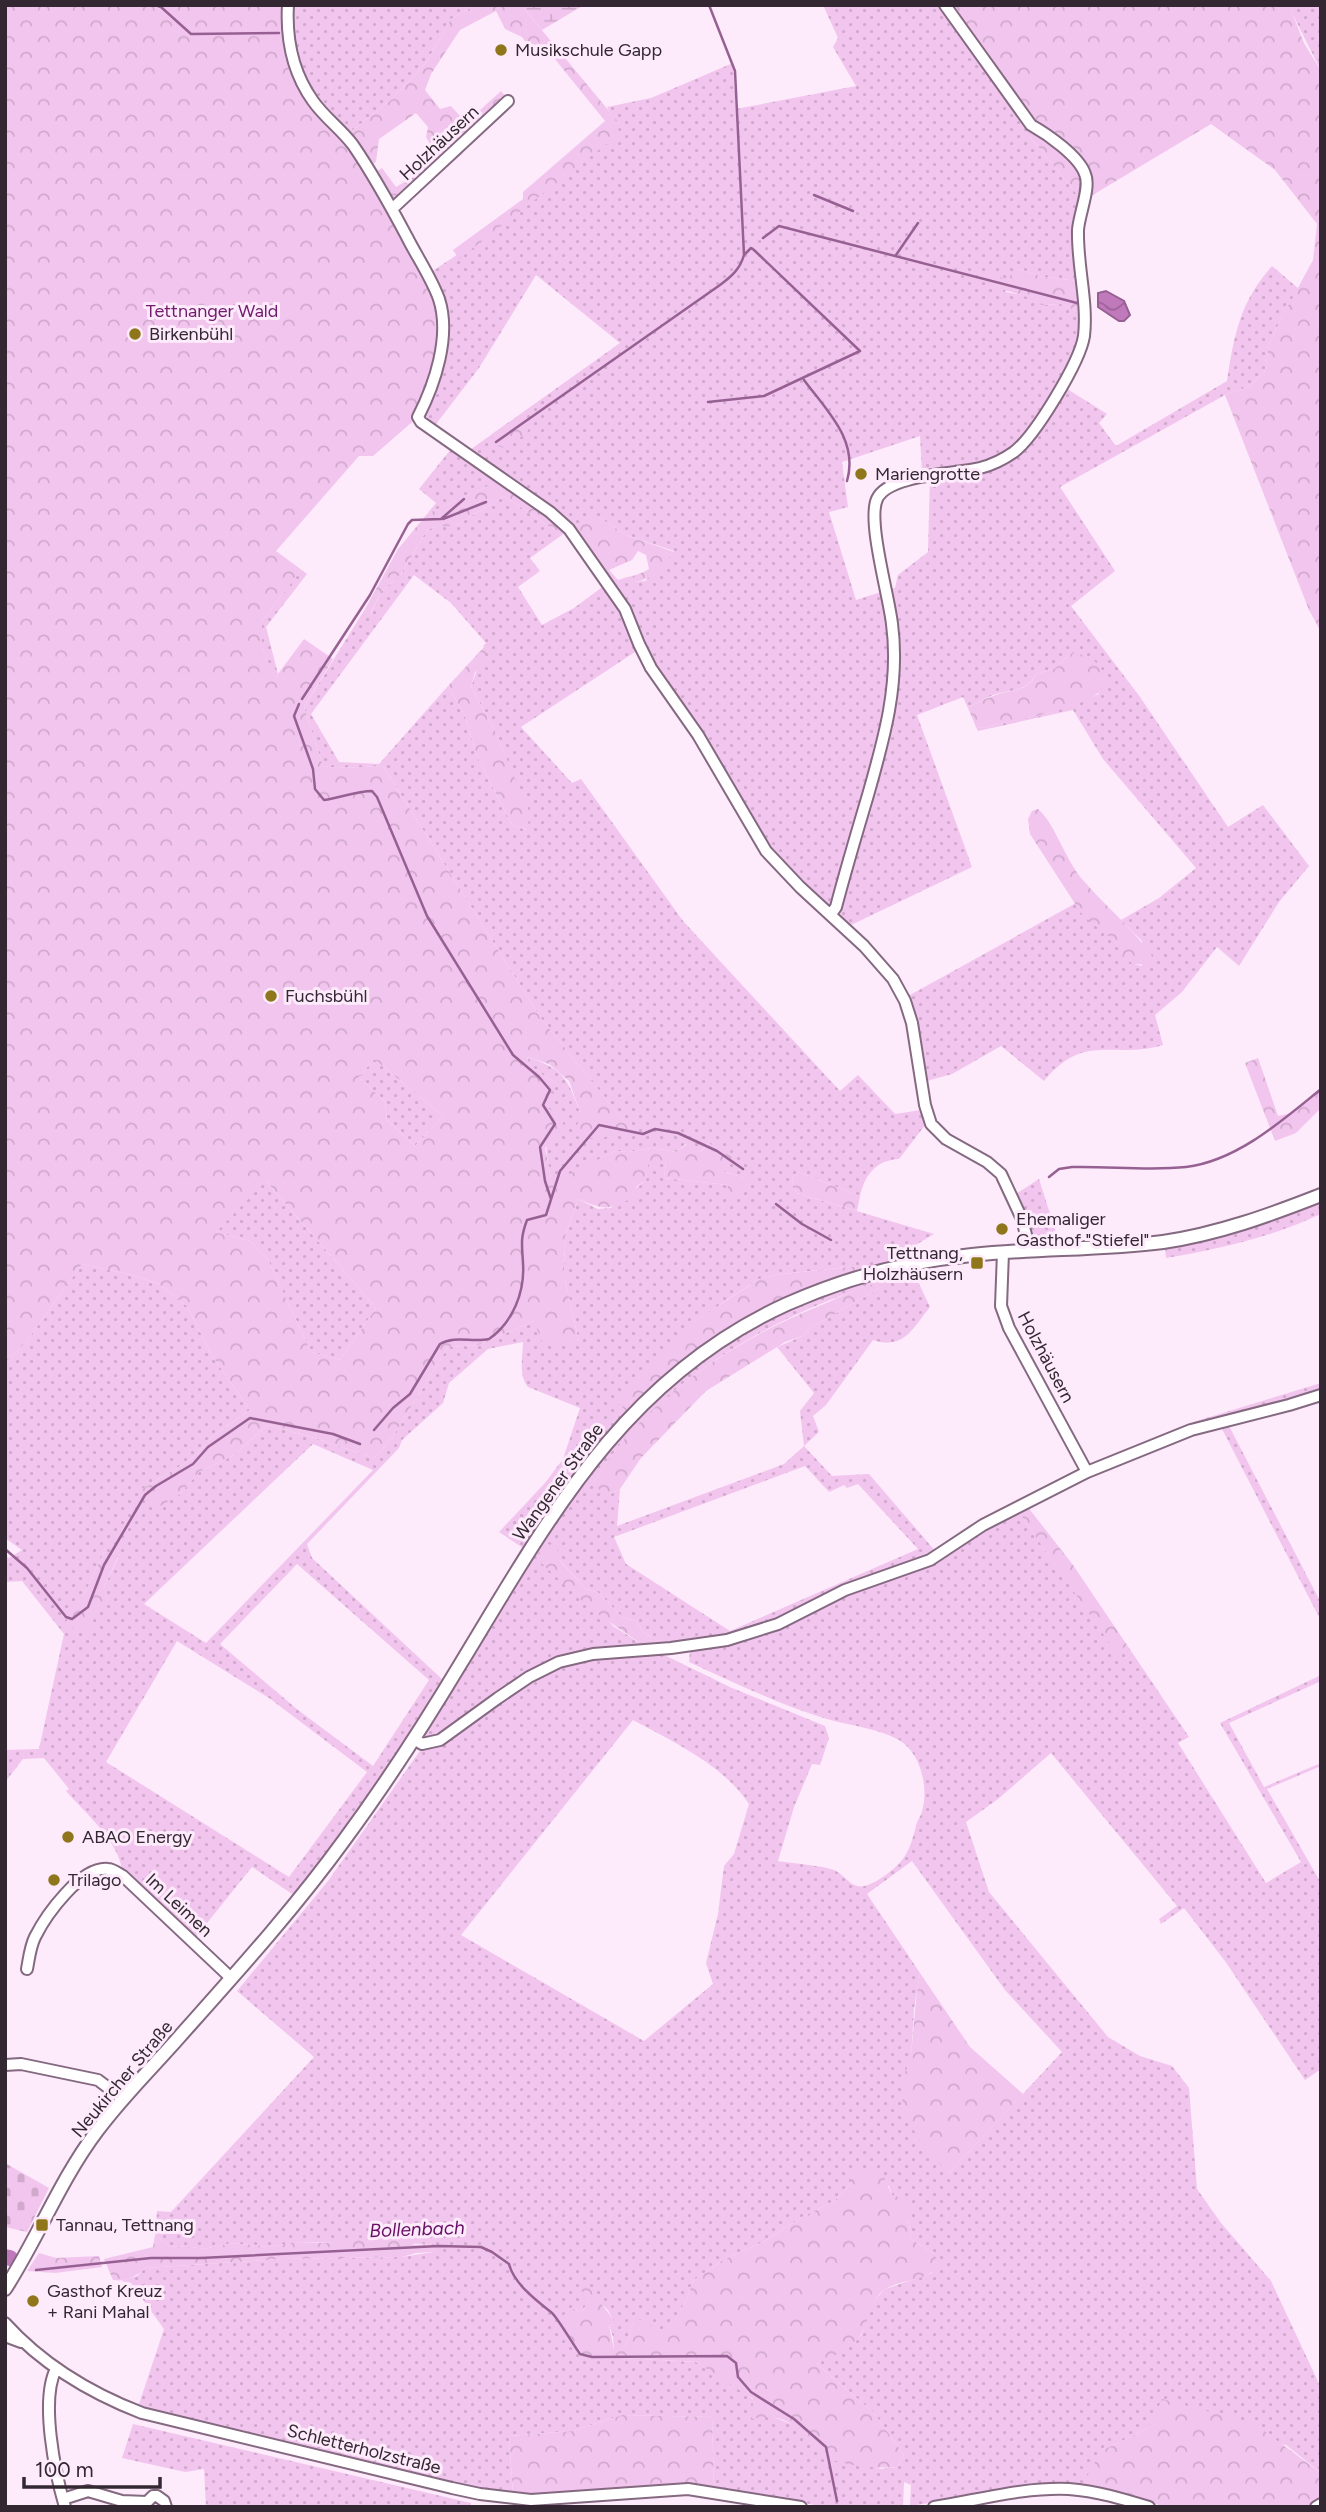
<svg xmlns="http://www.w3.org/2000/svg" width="1326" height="2512" font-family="Figtree,sans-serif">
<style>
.green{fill:url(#green-dots);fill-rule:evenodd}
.forest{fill:url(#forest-crowns);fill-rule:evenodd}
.wetland{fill:url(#wetland-marsh)}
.cemetery{fill:url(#cemetery-stones)}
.water{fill:url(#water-waves);stroke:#966192;stroke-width:2}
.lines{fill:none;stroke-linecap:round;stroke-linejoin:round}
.stream{stroke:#966192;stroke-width:2.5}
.river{stroke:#c079bb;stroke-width:16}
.minor-casing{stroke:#846981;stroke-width:14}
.major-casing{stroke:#846981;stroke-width:16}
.minor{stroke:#fff;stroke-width:10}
.major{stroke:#fff;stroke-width:12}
.poi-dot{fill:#8f761b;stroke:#fdeafb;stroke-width:2.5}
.labels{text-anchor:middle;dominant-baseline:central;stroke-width:6;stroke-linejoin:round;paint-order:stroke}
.poi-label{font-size:18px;fill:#332832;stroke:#fdeafb;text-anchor:start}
.street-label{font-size:18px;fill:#332832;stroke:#fdeafb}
.park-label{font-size:18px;fill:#711b6e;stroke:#fdeafb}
.water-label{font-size:19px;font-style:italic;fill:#670f65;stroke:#fdeafb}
</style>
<defs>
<pattern id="green-dots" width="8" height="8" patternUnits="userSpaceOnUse" patternTransform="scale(1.75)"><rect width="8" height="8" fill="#f2c5ee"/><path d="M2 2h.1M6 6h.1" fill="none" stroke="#d0a9cd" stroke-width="1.8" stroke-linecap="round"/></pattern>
<pattern id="forest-crowns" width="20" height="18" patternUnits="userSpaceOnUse" patternTransform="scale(1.75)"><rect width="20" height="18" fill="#f2c5ee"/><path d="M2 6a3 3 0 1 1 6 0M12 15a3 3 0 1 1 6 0" fill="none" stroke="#d0a9cd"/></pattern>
<pattern id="wetland-marsh" width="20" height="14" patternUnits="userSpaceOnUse" patternTransform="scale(1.75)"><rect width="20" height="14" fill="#f2c5ee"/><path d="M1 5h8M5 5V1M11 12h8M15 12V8" fill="none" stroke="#d0a9cd"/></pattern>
<pattern id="cemetery-stones" width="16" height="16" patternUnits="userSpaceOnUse" patternTransform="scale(1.75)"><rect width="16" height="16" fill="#f2c5ee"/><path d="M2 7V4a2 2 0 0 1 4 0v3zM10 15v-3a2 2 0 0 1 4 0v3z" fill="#d0a9cd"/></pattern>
<pattern id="water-waves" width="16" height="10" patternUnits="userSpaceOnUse" patternTransform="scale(1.75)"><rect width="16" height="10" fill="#c079bb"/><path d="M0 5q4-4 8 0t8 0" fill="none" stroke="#9d6399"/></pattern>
</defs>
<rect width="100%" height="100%" fill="#fdeafb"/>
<path class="green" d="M288 5H475L451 19 426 63 391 100 345 136 300 79Z
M823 5H950L1020 109 1031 138 1080 198 1079 281 1043 277 1019 269 1005 292 1029 296 1041 305 1061 304 1083 314 1084 341 1064 387 1107 414 1099 423 1116 446 1227 381C1234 335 1240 302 1272 266L1299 289 1280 321 1269 345 1265 371 1250 386 1225 395 1060 487 1115 571 1071 606 1140 697 1228 827 1263 805 1309 866 1279 902 1239 966 1217 947 1182 992 1155 1015 1163 1045C1114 1060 1085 1031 1044 1081L1001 1046 952 1074 923 1082 897 980 910 995 1076 903C1087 923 1099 925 1113 939 1124 950 1124 963 1142 966V941L1121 920 1159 898 1196 868 1103 759 1073 710 978 731 976 727 982 728 1052 712 1099 694 1073 652 1054 669 1036 674C1027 693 1010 689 993 695 984 699 976 703 968 708L963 697 917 715 972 867 849 926 842 919 839 910 892 726 898 666 890 589 895 588 898 575 928 552 930 477 922 473 920 436 842 462 848 507 829 512 856 600 884 591 893 654 889 696 835 900 830 908 825 906 772 856 650 663 605 584 645 581 674 551 626 535 600 518 575 531 467 452 620 343 536 275 479 368 433 428 418 417 428 274 475 243 615 122 607 107 651 98 733 63 736 109 856 86 833 47 838 38Z
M1288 5H1321V71Z
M451 449 499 481 427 514 436 503 419 489Z
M504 496 562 535 530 558 540 571 518 587 542 625 574 608 605 585 618 603 638 650 521 727 572 783 581 779 683 921 840 1091 858 1075 895 1114 921 1110 926 1124 899 1159C877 1160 865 1174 860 1196L798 1172 792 1178 796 1193 934 1234 914 1246 915 1257 855 1272 856 1266 774 1275 760 1279C704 1312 657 1351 618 1403L627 1412 579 1467 523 1548 499 1532 545 1483 563 1459 580 1408 528 1387C518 1375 523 1356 523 1342L488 1349 449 1383 443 1403 402 1440 399 1448 307 1544 312 1558 444 1681 382 1777 295 1896 252 1867 195 1938 122 1869C117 1839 85 1813 66 1791L69 1789 44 1758 23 1759 5 1782V1750L39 1749 64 1634 22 1581 5 1582V1556L9 1558 22 1550 5 1538V1363L26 1342 82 1264 132 1275 159 1284 187 1306 213 1357 250 1410 217 1433 190 1460 142 1489 179 1495 199 1472 232 1456 268 1425 315 1438 374 1458 392 1438 448 1347 478 1345 534 1321 579 1342 564 1275 565 1236 578 1199 598 1209 611 1208 646 1180 648 1161H666L664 1178 728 1185 748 1179 722 1171 708 1143 700 1152 685 1144 678 1152 652 1148 628 1152 615 1151 552 1184C543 1143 544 1122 553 1082L530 1066 527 1057C563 1069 567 1077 580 1112L630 1129 540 1017 383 766 337 768 323 766 304 707 365 609 371 613 381 592 401 574 427 530 437 526H455ZM414 575 451 603 486 643 482 647 485 646 471 687 495 731 505 755 527 830 512 825 477 756 465 716 448 686 379 764 339 762 311 714ZM313 1444 373 1470 206 1643 144 1604ZM104 1552 118 1558 103 1589V1600L84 1595ZM297 1564 429 1680 373 1766 298 1710 220 1644ZM177 1641 269 1698 367 1772 289 1877 106 1762Z
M295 565 307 574 266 627 278 674 275 679 262 648V621L298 574Z
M374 1059 443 1116 415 1146 387 1120 385 1102 359 1077Z
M1039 1179 1059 1242 1026 1244 1013 1196Z
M265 1180 376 1308 340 1360 311 1352 268 1260 250 1241 216 1232Z
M1321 1202V1214C1272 1237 1219 1249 1166 1258L1165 1248 1232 1233Z
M913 1271 930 1307C912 1329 904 1350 873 1340L826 1405 813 1416 819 1432 804 1446 832 1476 869 1474 937 1553 780 1621 725 1639 677 1644 652 1638 644 1633 636 1621 622 1617 599 1593 586 1589 544 1543 613 1626 646 1647 558 1659 446 1734 421 1739C466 1665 509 1589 558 1518 592 1468 628 1420 675 1381 744 1324 826 1288 913 1271ZM883 1282 876 1290 809 1329 803 1336 777 1347 814 1393 800 1411 804 1446 784 1464 617 1526 620 1489 610 1494 594 1482C652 1385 777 1312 883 1282ZM805 1466 829 1492 844 1485 847 1488 858 1484 918 1549 730 1631 626 1564 614 1537Z
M1321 1383V1392L1192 1428 1193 1422Z
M1228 1424 1321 1603V1621L1220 1425Z
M1018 1511 1117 1653 1127 1645 1189 1737 1178 1743 1266 1883 1301 1862 1220 1723 1321 1675V1681L1229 1723 1264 1787 1321 1763V1766L1267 1789 1321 1883V2069L1305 2080 1225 1961 1184 1908 1161 1924 1159 1919 1177 1906 1051 1753 998 1799 966 1822 989 1892 1108 2037 1140 2056 1172 2066 1189 2088 1197 2189 1221 2223 1271 2281 1321 2388V2473L1286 2445 1149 2428 1101 2451 1085 2486 980 2495 910 2506 911 2485 904 2482 903 2507H827L714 2488 712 2417 622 2415 573 2431 509 2436 513 2494 478 2490 316 2452 138 2407 164 2329 131 2283 121 2281 137 2276 145 2268 282 2259 402 2257 433 2252 434 2244 294 2242 270 2247 232 2243 204 2249 186 2246 170 2247 155 2235 157 2211 171 2212 314 2057 237 1991 328 1881 422 1748 528 1681 575 1659 656 1651 732 1688 825 1726 829 1738 820 1765 812 1764 794 1807 778 1861C789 1863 828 1866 836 1871 847 1877 852 1891 868 1885 881 1880 898 1867 905 1856 911 1846 913 1837 916 1826 917 1820 921 1817 922 1811 929 1788 921 1753 899 1740 878 1728 851 1726 827 1719 780 1705 735 1683 689 1662L690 1650 754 1636 882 1578ZM633 1720C674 1742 723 1765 749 1804L734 1854 724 1866 718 1914 706 1963 713 1984 644 2041 461 1935ZM912 1861 1005 1990 1062 2052 949 2173 901 2088 911 2057 914 2009 920 1973 867 1894ZM855 2174 889 2186 892 2195 908 2219 912 2240 935 2254 932 2273 885 2289 871 2304 862 2334 854 2343 817 2364 873 2412 904 2455 897 2467 881 2469 812 2445 796 2426 771 2416 744 2392 696 2362 586 2356C564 2342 568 2331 569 2308L583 2311 588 2300H596L608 2310 615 2324 609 2325 613 2337 614 2351 625 2349 633 2322 664 2336 686 2301 693 2281 723 2260 765 2241 802 2217 834 2201 850 2185Z
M133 2424 471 2503V2507H206L204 2469 185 2472 122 2458Z"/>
<path class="forest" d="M5 5H288L300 79 345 136 391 100 426 63 451 19 475 5H521L619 123 618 135 459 259 453 250 523 199V192L605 121 546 48 536 57 522 37 505 29 496 11 460 30 431 74 425 90 440 109 451 106 466 123 501 91 506 97 473 136 462 154 395 214 428 274 443 331 418 417 373 456H359L276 551 295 565 299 573 262 621V648L275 678 304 639 333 659 304 707 323 766 337 768 383 766 540 1017 631 1130 598 1139 575 1136 580 1112 569 1081 549 1064 527 1057 530 1066 553 1082 555 1104 548 1108 561 1116 564 1126 545 1148 552 1183 615 1151 628 1152 652 1148 677 1152 688 1143 700 1152 709 1143 732 1157 722 1171 748 1179 737 1197 727 1194 728 1185 664 1178 666 1161H649L646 1180 636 1187 635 1197C607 1210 607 1211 578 1199L565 1236 564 1275 579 1342H542L534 1321 478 1345 448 1347 392 1438 374 1458 315 1438 268 1425 232 1456 199 1472 179 1495 155 1509 145 1502 142 1489 190 1460 217 1433 250 1410 213 1357 187 1306 159 1284 132 1275 82 1264 26 1342 5 1363ZM416 113 428 127 426 137 436 154 419 166 415 176 396 187 382 168 372 174 368 167 376 162 379 139ZM374 1059 443 1116 415 1146 387 1120 385 1102 359 1077ZM266 1181 376 1308 340 1360 311 1352 268 1260 250 1241 216 1232Z
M950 5H1289L1304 43 1321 71V632L1309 610 1225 395 1250 386 1265 371 1269 345 1280 321 1313 260 1317 224 1275 170 1211 124 1086 199 1080 198 1031 138 1018 112Z
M1019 269 1043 277 1079 281 1083 314 1061 304 1041 305C1025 293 1006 292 988 285L989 274 1006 279Z
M533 417 527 433 504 448 493 444 492 434 510 422Z
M505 478 575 531 588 520 600 518 626 535 674 552C649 581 649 582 610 584L567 531 562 535 504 496 455 526H437L427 530 401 574 381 592 370 614 365 609 398 549 427 514ZM638 551 646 555 649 569C638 576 629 576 618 580L609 570 632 560Z
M485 646 488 650 483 667 475 672 471 687 495 731 529 811 528 830 512 825 477 756 465 716 448 686Z
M1073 652C1086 656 1097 659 1103 672 1106 679 1106 685 1100 691 1085 709 1007 722 982 728L976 727 968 708C976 703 984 699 993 696 1010 689 1028 693 1036 674L1054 669Z
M1038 809C1054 822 1065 859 1082 879 1104 905 1132 927 1152 956L1149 965 1133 964 1122 955 1116 942 1083 916 1030 834 1028 819 1032 811Z
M1258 1058 1278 1116 1292 1113 1321 1090V1108L1296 1133 1275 1141 1245 1063Z
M798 1172 860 1196 857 1211 796 1193 792 1178Z
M857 1266 855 1272C827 1282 796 1291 769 1305 717 1332 667 1369 627 1412L618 1403C644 1355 714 1307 760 1279L774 1275Z
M884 1282 876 1290 809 1329 803 1336 785 1342 706 1391 641 1458 620 1489 610 1494 601 1492 594 1482C642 1400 737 1338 824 1304 844 1295 862 1286 884 1282Z
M1027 1506 1073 1565 1127 1645 1117 1654 1018 1511Z
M544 1542 557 1548 560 1561 586 1589 599 1593 622 1617 636 1621 644 1633 652 1638 664 1633 677 1644 646 1647 592 1610 536 1558Z
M104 1552 118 1557 103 1589V1600L89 1629 75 1630 65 1623 84 1595Z
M920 1973 970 2047 1023 2094 949 2173C926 2150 903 2124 901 2090 900 2079 910 2066 911 2054 914 2027 915 2000 920 1973Z
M866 2169 882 2173 892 2195 910 2201 913 2208 908 2219 912 2240 935 2254 938 2267C924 2282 900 2279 884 2290 866 2304 870 2328 855 2342 846 2352 829 2357 817 2364L873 2412 904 2455 897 2467C879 2469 848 2466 831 2459 797 2444 802 2409 752 2419L753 2399 696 2362 586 2356 577 2350 559 2322 569 2308 583 2311 588 2300 578 2286 587 2283C595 2299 607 2309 616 2324L609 2325 614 2350 625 2349 633 2322 642 2319 664 2335 686 2301 693 2281 723 2260 765 2241 802 2217 834 2201 850 2185 855 2173Z
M155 2235 170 2247 186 2246 204 2249 232 2243 270 2247 294 2242 325 2243 368 2239 410 2241 414 2245 434 2244 433 2252 416 2253 402 2257 282 2259 145 2268C136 2277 126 2282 113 2280L104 2259 153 2247Z
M39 2253 56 2258 99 2256 102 2267 55 2273 27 2271Z
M1162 2399 1255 2424 1321 2473V2498L1306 2507H1167L1085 2486V2480L1101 2451 1149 2428Z
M622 2415 712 2417 714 2488 527 2496 513 2494 509 2436 573 2431Z"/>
<path class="wetland" d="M521 5H584L542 30Z"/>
<path class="cemetery" d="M5 2163 49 2188 27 2232 5 2227Z"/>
<path class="water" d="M1106 291 1124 301 1130 315 1124 321H1119L1098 307V293Z"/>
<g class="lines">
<path class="stream" d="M155 5 161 7 191 34 279 33
M814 195 853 211
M763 238 779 226 1077 303
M896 255 918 223
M804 380C826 410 859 440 847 481
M708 402 764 396 860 351 754 250 751 248 744 255
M496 442 720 285C732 276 740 269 744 255L735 71 709 5
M443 519 486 502
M302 699 370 595 408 524 412 520 441 519 464 499
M299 704 294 716 313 769 315 789 324 800C340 798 356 791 372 791L377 797 427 916 513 1055 539 1077 550 1090 543 1105 555 1124 540 1147 545 1181 551 1199
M1049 1177 1059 1169 1072 1167C1109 1166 1149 1171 1186 1167 1237 1161 1283 1120 1321 1089
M776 1204 802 1224 831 1240
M374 1430 393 1408 410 1394 440 1344C455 1335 473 1343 489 1339 513 1322 525 1292 523 1263 522 1244 520 1239 527 1220L546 1215 560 1171 599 1125 643 1134 655 1129 678 1133 717 1151 743 1169
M5 1549 27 1568 66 1617 72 1619 88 1607 104 1565 145 1495 156 1486 193 1464 208 1447 250 1418 333 1434 360 1444
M36 2270 151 2258H201L439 2246 481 2247 492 2252 509 2264C514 2284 537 2301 552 2313 557 2317 574 2346 580 2354L592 2357 727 2356 736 2363 738 2377 751 2392 794 2419 826 2447 837 2501"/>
<path class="river" d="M5 2257 10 2258"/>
<g class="minor-casing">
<path id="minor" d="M288 5C286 39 293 73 313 101 324 117 341 129 353 145 373 174 390 205 407 237 417 257 431 277 439 299 451 336 435 384 418 417L421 422 550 512 569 529 625 609 639 644 651 668 698 735 766 851 800 887 864 946 893 979 905 1001 912 1023 925 1105 931 1124 946 1139 987 1162 1001 1174 1022 1219 1030 1251
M392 209 508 101
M831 914 836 907C846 869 857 832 868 795 884 739 900 683 892 624 889 596 867 521 877 499 888 474 957 474 980 468 992 465 1004 459 1014 452 1035 436 1080 362 1084 336 1088 301 1077 266 1078 230 1079 214 1091 187 1085 174 1079 156 1047 134 1031 125L945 5
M1003 1252 1001 1306 1009 1328 1087 1472 1191 1430 1289 1405 1321 1395
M414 1739 422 1744 440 1740 498 1698 529 1677 559 1662 593 1654 671 1648 727 1640 778 1624 845 1590 930 1560 983 1525 1087 1472
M27 1969C29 1959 30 1947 35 1937 46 1915 81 1866 108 1869 113 1869 119 1874 123 1876L231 1978
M5 2065 21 2064 98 2080 123 2099
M5 2323C43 2365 90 2393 142 2413L452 2488 480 2494 531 2500 688 2489 801 2507
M56 2369C40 2400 55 2473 65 2507
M63 2499 88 2491 122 2501 147 2502 153 2496H157L164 2501 166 2507
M934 2507C979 2500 1023 2487 1069 2489 1097 2491 1123 2499 1149 2507
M1316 2507 1321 2504"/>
</g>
<g class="major-casing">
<path id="major" d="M5 2289C38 2238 60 2180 97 2131 122 2097 153 2067 181 2035 238 1971 295 1908 345 1839 387 1782 425 1723 461 1663 549 1518 624 1378 787 1304 846 1278 908 1261 972 1255 1035 1248 1100 1250 1163 1242 1218 1234 1270 1215 1321 1195
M5 2335 21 2341"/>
</g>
<use href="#minor" class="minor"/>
<use href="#major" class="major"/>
</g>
<g class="poi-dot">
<circle cx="501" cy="50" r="7"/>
<circle cx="135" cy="334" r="7"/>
<circle cx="861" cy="474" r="7"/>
<circle cx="271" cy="996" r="7"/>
<circle cx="1002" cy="1229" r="7"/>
<rect x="970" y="1256" width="14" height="14" rx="3.5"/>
<circle cx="68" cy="1837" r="7"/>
<circle cx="54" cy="1880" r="7"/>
<rect x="35" y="2218" width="14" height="14" rx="3.5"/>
<circle cx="33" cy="2301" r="7"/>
</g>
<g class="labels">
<g class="poi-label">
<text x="515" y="50">Musikschule Gapp</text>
<text x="149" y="334">Birkenbühl</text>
<text x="875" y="474">Mariengrotte</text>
<text x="285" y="996">Fuchsbühl</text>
<text x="1016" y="1219">Ehemaliger<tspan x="1016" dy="21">Gasthof "Stiefel"</tspan></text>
<text x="963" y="1253" text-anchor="end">Tettnang,<tspan x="963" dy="21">Holzhäusern</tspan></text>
<text x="82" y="1837">ABAO Energy</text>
<text x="68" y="1880">Trilago</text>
<text x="56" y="2225">Tannau, Tettnang</text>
<text x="47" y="2291">Gasthof Kreuz<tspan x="47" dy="21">+ Rani Mahal</tspan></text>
</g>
<g class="street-label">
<text transform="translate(439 143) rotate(-43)">Holzhäusern</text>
<text transform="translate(1046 1357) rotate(62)">Holzhäusern</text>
<text transform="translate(558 1482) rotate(-54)">Wangener Straße</text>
<text transform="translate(179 1905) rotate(43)">Im Leimen</text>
<text transform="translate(122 2079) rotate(-50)">Neukircher Straße</text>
<text transform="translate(364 2449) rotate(14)">Schletterholzstraße</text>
</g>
<g class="park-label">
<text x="212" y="311">Tettnanger Wald</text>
</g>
<g class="water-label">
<text transform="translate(417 2229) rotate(-2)">Bollenbach</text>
</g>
</g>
<rect width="1326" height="2512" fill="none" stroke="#332832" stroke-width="14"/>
<path d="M24 2477v10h136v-10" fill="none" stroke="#332832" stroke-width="3.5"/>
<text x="35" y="2477" font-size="21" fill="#332832" stroke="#fdeafb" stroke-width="5" paint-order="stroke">100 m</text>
</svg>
